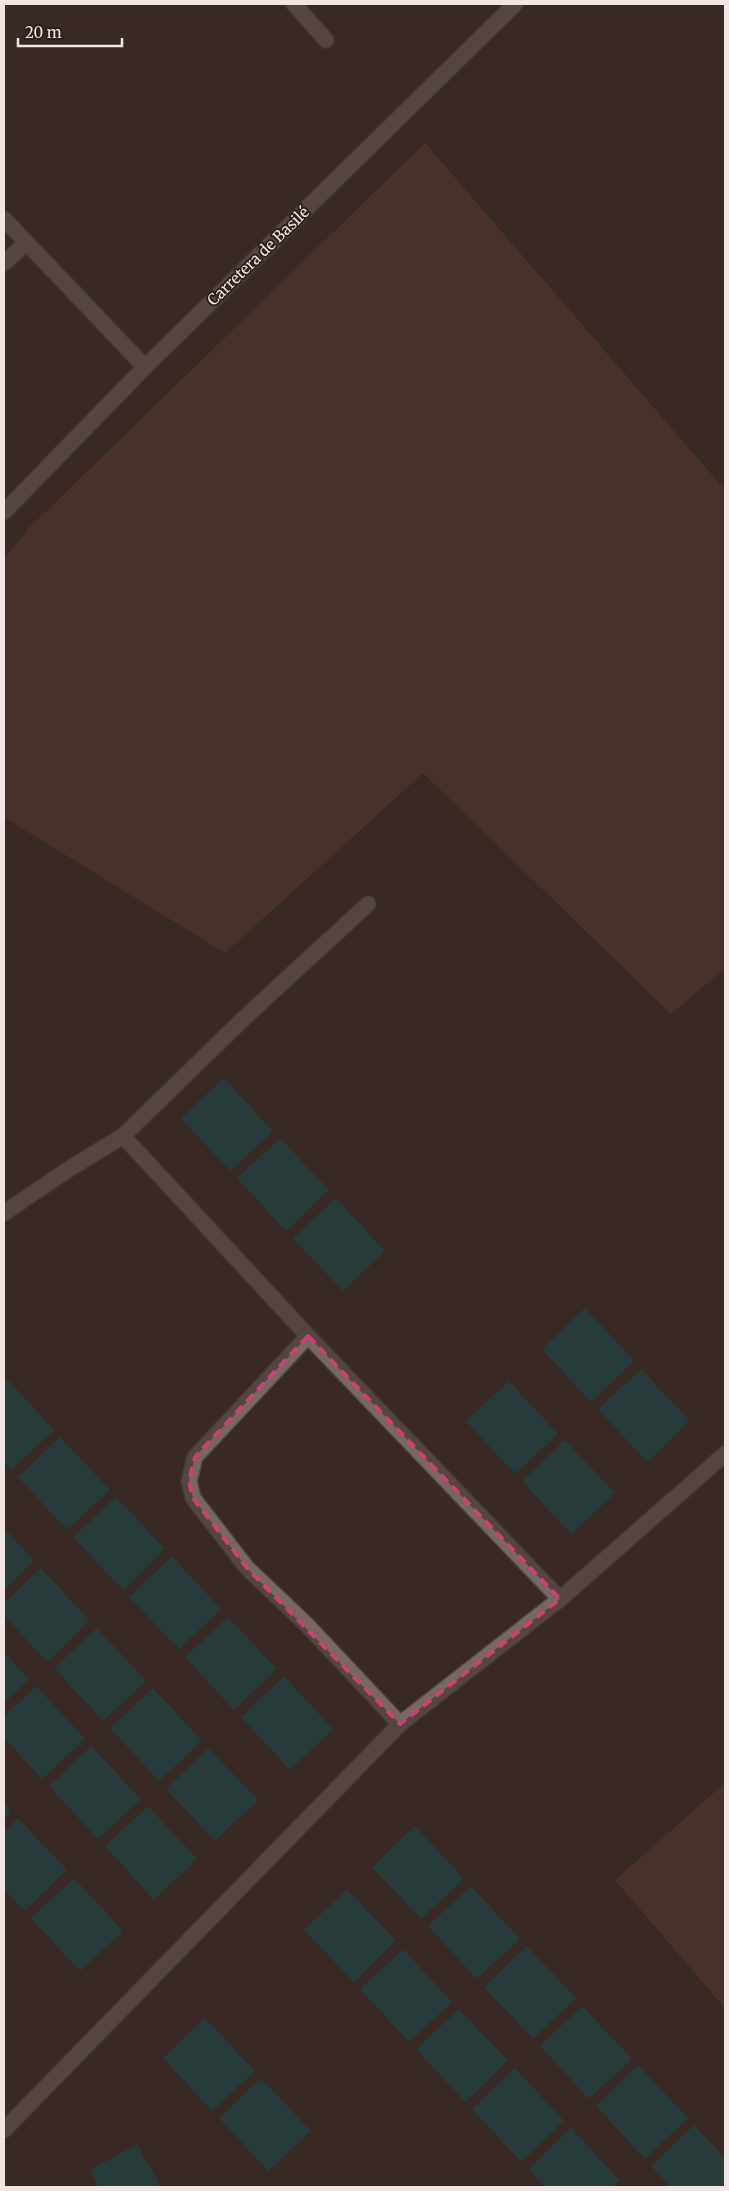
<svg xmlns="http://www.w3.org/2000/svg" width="729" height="2191" font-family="Merriweather,serif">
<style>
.green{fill:#5b3b31}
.building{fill:#125055}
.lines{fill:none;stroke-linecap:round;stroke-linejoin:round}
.minor-casing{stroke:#514541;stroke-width:18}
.minor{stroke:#786662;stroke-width:15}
.marked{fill:none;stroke:#cb4176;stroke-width:4;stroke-dasharray:10 6;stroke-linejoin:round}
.labels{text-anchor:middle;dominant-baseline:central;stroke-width:4;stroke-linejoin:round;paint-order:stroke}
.street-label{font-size:15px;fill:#f1e6e3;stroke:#2e201c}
</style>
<rect width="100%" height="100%" fill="#382925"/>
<path class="green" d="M425 143 725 490V968L671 1014 423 773 225 953 4 817V559L29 528Z
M725 1783V2008L615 1880Z"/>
<path class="building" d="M224 1078 273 1131 230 1171 181 1118Z
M280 1138 329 1190 286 1231 237 1178Z
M336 1198 385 1251 343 1291 293 1238Z
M585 1308 634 1361 591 1402 542 1349Z
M641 1369 690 1421 647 1462 598 1409Z
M4 1376 54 1430 11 1470 4 1462Z
M509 1381 558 1434 515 1474 466 1421Z
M60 1437 110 1490 67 1530 18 1477Z
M565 1440 615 1493 571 1534 522 1481Z
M116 1497 165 1549 123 1590 73 1537Z
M4 1528 34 1561 4 1590Z
M172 1556 221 1609 179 1649 129 1597Z
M41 1568 90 1621 47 1662 4 1615V1603Z
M228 1617 277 1669 234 1710 185 1657Z
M97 1628 146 1681 103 1721 54 1668Z
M4 1652 29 1679 4 1703Z
M284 1676 333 1729 290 1770 241 1717Z
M36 1686 85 1739 42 1779 4 1738V1716Z
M153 1688 202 1741 159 1781 110 1728Z
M91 1746 141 1799 98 1839 49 1786Z
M208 1748 258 1800 215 1841 166 1789Z
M4 1803 11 1811 4 1818Z
M148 1806 197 1859 154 1900 105 1846Z
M18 1818 67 1870 24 1911 4 1889V1831Z
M415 1826 464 1879 421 1919 372 1867Z
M74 1878 123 1931 80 1971 31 1918Z
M471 1886 520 1939 477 1979 428 1926Z
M347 1889 396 1941 354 1982 304 1930Z
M527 1946 576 1998 533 2039 484 1987Z
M403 1949 452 2002 409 2042 360 1989Z
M582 2006 632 2059 589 2099 540 2046Z
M459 2009 508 2061 465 2102 416 2049Z
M205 2018 255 2071 212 2111 163 2058Z
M638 2065 688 2118 645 2159 596 2106Z
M515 2068 564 2121 521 2162 472 2109Z
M261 2078 311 2131 268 2171 219 2118Z
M694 2125 725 2158V2187H671L651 2166Z
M571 2128 620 2181 613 2187H545L528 2169Z
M137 2144 161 2187H99L90 2170Z"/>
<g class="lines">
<g class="minor-casing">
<path id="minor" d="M294 4 326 40
M4 219 145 367
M4 263 26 243
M4 512 145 367 515 4
M123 1136 308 1336 560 1599
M4 1213 69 1169 123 1136 241 1021 368 904
M308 1336 195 1457 189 1481 193 1498 247 1568 306 1624 400 1724
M4 2130 400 1724 560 1599 725 1454"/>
</g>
<use href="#minor" class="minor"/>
</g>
<path d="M0 0H729V2191H0ZM308 1336 560 1599 400 1724 247 1568 193 1498 189 1481 195 1457Z" fill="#382925" fill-opacity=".55" fill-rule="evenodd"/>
<path class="marked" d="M308 1336 560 1599 400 1724 247 1568 193 1498 189 1481 195 1457Z"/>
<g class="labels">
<g class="street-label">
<text transform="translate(258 256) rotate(-44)">Carretera de Basilé</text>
</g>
</g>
<rect width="729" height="2191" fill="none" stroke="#f1e6e3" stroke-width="10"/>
<path d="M18 38v8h104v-8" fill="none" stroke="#f1e6e3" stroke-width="2.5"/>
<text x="25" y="38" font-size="15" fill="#f1e6e3" stroke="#2e201c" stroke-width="4" paint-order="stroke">20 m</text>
</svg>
